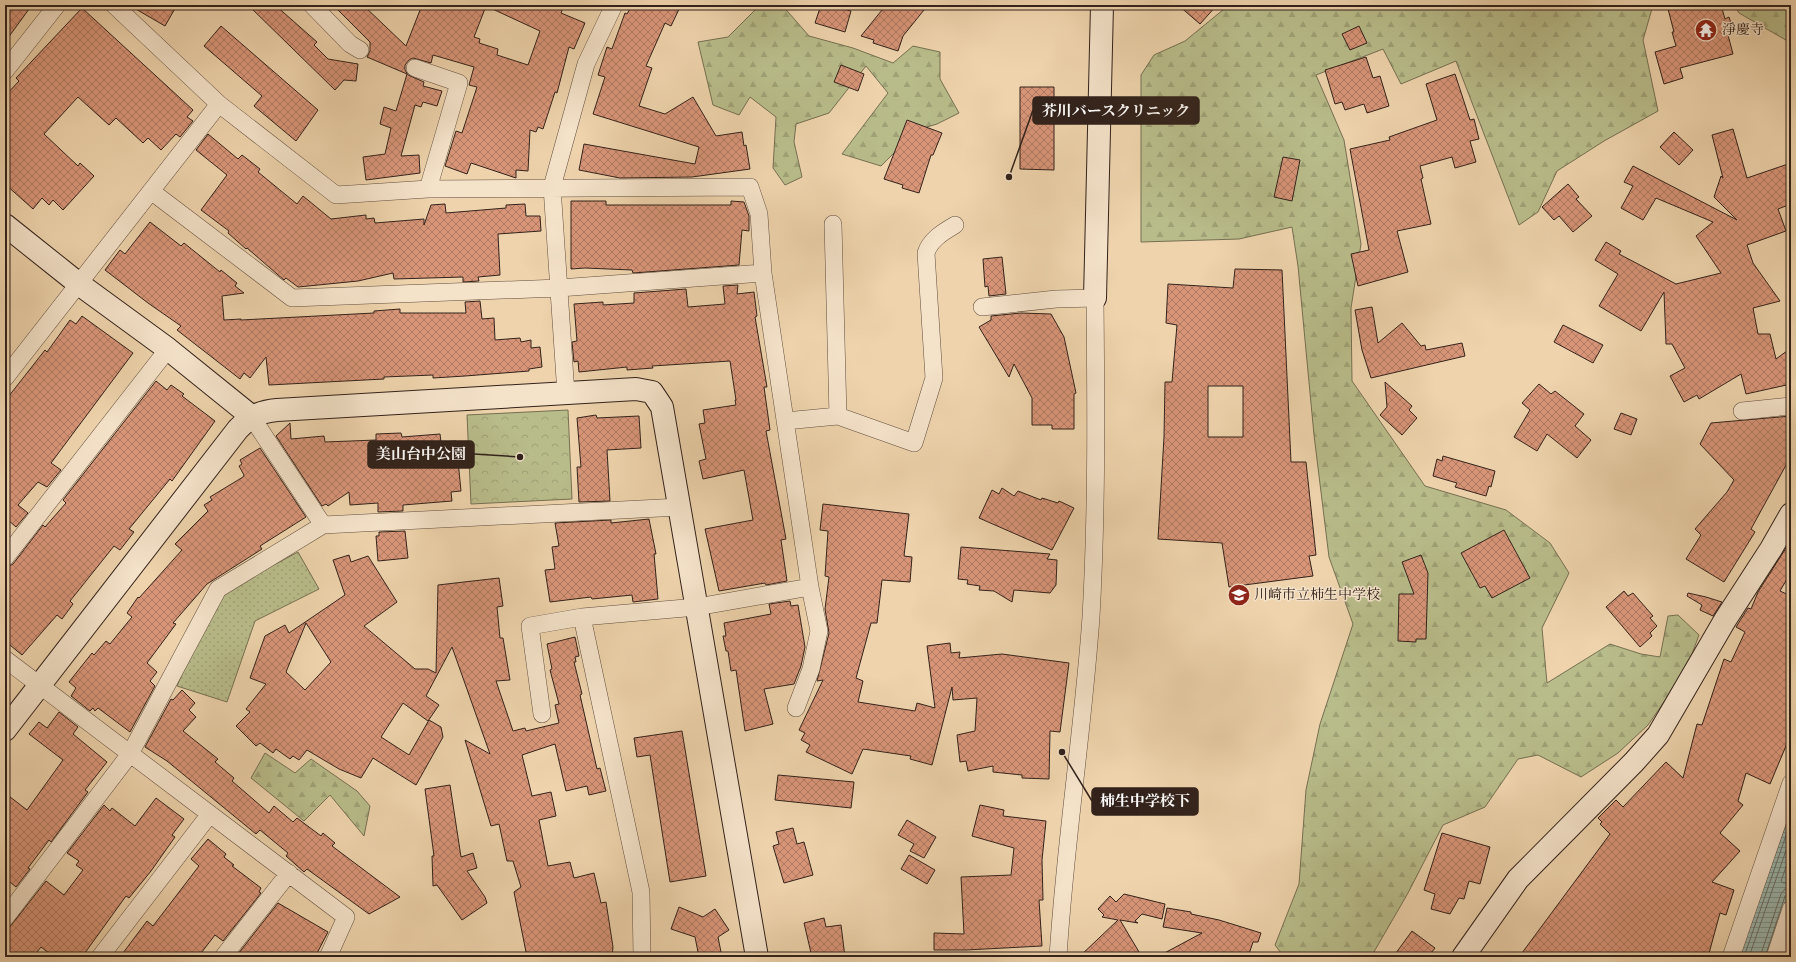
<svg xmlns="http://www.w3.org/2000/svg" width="1796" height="962" font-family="'IM FELL DW Pica','Noto Serif JP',serif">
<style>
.grass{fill:url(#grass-dots);stroke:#756f52}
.forest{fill:url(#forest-firs);stroke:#756f52}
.park{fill:url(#park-crowns);stroke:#756f52}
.water{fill:url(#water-rules);stroke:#707b74}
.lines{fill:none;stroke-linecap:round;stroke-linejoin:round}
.shore{stroke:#666c65;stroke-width:1}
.building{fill:url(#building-cross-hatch);stroke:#32221b;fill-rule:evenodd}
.street-casing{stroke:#614e3f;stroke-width:18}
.secondary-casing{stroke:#32221b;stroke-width:24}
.street{stroke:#f4e2c9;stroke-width:17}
.secondary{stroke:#f4e2c9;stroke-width:22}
.labels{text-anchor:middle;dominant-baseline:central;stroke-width:3;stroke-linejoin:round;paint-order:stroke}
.poi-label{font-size:14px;fill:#32221b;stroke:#f4e2c9;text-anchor:start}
.leader{fill:none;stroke:#32221b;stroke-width:1.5}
.callout-dot{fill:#32221b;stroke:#f4e2c9;stroke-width:1.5}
.callout{fill:#32221b;stroke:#32221b;stroke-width:1.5}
.callout-label{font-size:15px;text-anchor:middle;font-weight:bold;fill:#fff}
</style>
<defs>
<pattern id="grass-dots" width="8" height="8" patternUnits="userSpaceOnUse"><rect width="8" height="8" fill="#b8bc8a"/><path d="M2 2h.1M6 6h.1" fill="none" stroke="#9fa176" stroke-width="1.8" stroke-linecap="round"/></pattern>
<pattern id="forest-firs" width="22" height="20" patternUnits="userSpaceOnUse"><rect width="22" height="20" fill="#b8bc8a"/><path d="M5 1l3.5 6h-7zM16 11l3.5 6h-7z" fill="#9fa176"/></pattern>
<pattern id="park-crowns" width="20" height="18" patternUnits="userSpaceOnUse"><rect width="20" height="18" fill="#b8bc8a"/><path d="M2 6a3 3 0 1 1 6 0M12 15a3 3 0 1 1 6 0" fill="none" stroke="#9fa176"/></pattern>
<pattern id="water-rules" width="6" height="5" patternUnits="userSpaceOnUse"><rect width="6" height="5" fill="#9ab7af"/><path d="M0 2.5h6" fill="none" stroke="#7e948e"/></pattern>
<pattern id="building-cross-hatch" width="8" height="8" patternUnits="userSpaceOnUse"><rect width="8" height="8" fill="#d89578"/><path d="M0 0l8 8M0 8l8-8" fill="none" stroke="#b07962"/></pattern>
</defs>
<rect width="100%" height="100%" fill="#eed3ac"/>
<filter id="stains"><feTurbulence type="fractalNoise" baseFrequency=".005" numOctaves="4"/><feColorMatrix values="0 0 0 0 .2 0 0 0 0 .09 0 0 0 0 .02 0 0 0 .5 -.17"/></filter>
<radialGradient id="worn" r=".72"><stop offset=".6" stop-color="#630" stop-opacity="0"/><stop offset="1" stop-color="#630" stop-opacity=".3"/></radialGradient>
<path class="grass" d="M298 552 319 589 255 621 227 702 177 686 214 597Z"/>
<path class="forest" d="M760 5H782L809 36 853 48 893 63 913 46 940 52V79L959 113 937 124 917 130 881 166 842 154 888 93 866 66 829 113 796 124 794 142 802 177 785 185 773 168 776 117 750 97 739 115 713 105 698 42 728 37Z
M1229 5H1653L1643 40 1658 111 1604 141 1557 171 1538 212 1519 225 1456 61 1401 84 1383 49 1316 75 1344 140 1361 244 1351 308 1352 381 1425 486 1506 510 1550 543 1569 573 1542 628 1547 683 1610 644 1641 654 1660 657 1668 616 1678 615 1699 635 1686 670 1648 725 1618 753 1581 777 1538 755 1518 759 1485 807 1443 825 1408 893 1371 957H1284L1275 945 1299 884 1306 790 1320 724 1353 624 1329 557 1314 435 1298 266 1292 227 1239 239 1141 242V75L1154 55 1185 41Z
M1734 5H1791V43L1739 13Z
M265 753 295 773 311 759 357 791 370 806 364 836 330 795 304 821 251 778Z"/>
<path class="park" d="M568 410 572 499 471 504 467 415Z"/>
<path class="water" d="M1791 810V891L1769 957H1739Z"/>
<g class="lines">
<path class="shore" d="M1791 853 1781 881 1783 883 1791 882
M1744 957 1791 821
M1749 957 1791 836
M1760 957 1781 894 1785 889 1791 888
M1765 957 1785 896 1791 893"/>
</g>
<path class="building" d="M5 5H32L5 42Z
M129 5H177L165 26Z
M248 5H275L317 42 314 45 328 59 358 64 356 81 344 80 335 90Z
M333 5H363L406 46 422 5H564L561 13 585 23 574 49 569 47 557 93 555 92 543 129 538 127 536 132 530 130 528 171 516 170V178L471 163 467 174 445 166 456 131 462 133 477 87 469 85 474 67 433 55 431 63 413 58 409 60 405 65V70L408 75 424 82 423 86 442 91 437 106 423 102 421 107 415 105 401 156 419 155 420 173 366 180 363 157 385 154 391 128 380 124 384 107 396 111 407 74 367 57 370 51V42ZM486 6 540 31 528 65 497 55 498 49 479 43 480 39 474 37Z
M632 5H681L671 26 665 23 646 66 652 68 639 106 665 114 693 97 716 136 742 132 744 146 746 145 750 169 692 177 620 178 579 170 584 144 695 164 699 147 593 114 605 77 598 75 607 47 612 49 625 13 627 14Z
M821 5H830L851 11 845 32 815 23Z
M886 5H928L903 36 898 51 873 43 874 40 861 36Z
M1178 5H1217L1200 24Z
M1667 5H1721L1725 19 1729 17 1734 33 1728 35 1733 54 1680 68 1683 78 1664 84 1655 52 1676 46 1672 32H1674Z
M82 8 193 110 187 117 193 121 180 137 176 134 161 150 148 138 143 143 116 118 109 125 78 97 44 134 78 166 80 163 94 176 63 210 53 200 49 205 42 198 33 209 5 184V96L19 81 16 78Z
M221 26 318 110 296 141 254 106 262 96 204 46Z
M1359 26 1367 43 1350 50 1342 34Z
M1366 57 1373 78 1380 76 1389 106 1367 113 1364 104 1345 110 1342 102 1335 104 1325 70Z
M841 65 864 74 858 91 834 82Z
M1455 74 1470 120 1474 119 1479 139 1470 141 1476 162 1455 168 1452 157 1420 166 1423 178 1421 179 1431 224 1397 231 1408 272 1358 286 1351 254 1369 250 1350 149 1390 140 1389 137 1437 120 1426 84Z
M1020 87H1054V170L1020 169Z
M907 120 942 133 933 155H931L919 193 902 188 903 185 884 179Z
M1733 129 1747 178 1791 163V204L1778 209 1786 231 1747 245 1753 263 1780 301 1753 308 1758 334H1770L1776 359 1791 348V384L1746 394 1741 374 1699 399 1697 395 1684 402 1670 376 1685 368 1672 344H1666L1664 292 1641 331 1599 306 1618 274 1595 260 1606 242 1621 251 1619 254 1676 284 1721 273 1696 236 1713 222 1656 198 1643 220 1621 208 1633 186 1624 182 1633 166 1737 220 1714 197 1721 176 1723 178 1712 135Z
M1674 132 1693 150 1679 165 1660 147Z
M208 134 238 159 242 155 260 169 258 172 297 204 303 196 331 219 366 215V219L374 218 375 223 424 219V225L431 205 445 204 446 213 506 208V205L525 204 526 216H540L541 231 498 234 500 275 478 277 479 281 463 282V277L394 279 393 273 358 281 298 287 286 278 284 280 247 248 246 249 228 233 229 231 201 210 227 175 196 150Z
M1283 157 1300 160 1292 201 1274 197Z
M1568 184 1579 197 1576 199 1592 216 1573 232 1559 216 1554 220 1542 207Z
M571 201H606V205H731V201L744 202 749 216V231L742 230 739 265 633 273 632 270 585 268 571 269Z
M150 222 181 246 184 243 220 272 221 270 237 283 235 286 244 293 222 296 224 320 241 319V320L374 313V311L400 309V313H466L465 302 480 301 482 319 494 318 495 340 520 338 521 342 531 340V348L540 347 542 367 529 369V371L465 376 433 378V375L384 377V379L269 385 266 357 250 378 244 373 240 379 177 330 181 326 148 303 105 270 120 250 125 254Z
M1002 257 1006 294 989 296 988 286 985 287 983 259Z
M1235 269 1282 270 1291 462H1306L1316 555 1309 556 1313 576 1229 587 1222 543 1158 539 1164 437 1165 382H1172L1177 325 1166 323 1168 284 1233 288ZM1208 386H1243V437H1208Z
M738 285 737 294 754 292 757 316 755 317 767 387H764L770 430 766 431 786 539 781 540 787 581 766 585 765 583 719 591 705 529 753 520 744 470 703 479 699 461 706 459 699 424 705 423 703 410 736 405 735 400H736L730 361 652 366 653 368 627 370V367L579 372 578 361 574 362 572 342 577 341 574 304 603 302V305L634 303V293L686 289 688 307 725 304 723 286Z
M1372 307 1378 343 1402 323 1421 346 1425 345 1426 350 1462 343 1465 356 1371 378 1362 350 1355 310Z
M1021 313 1051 314 1064 337 1076 393 1074 394V429H1052V425H1032V398L1014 364 1009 377 979 327 991 320V316Z
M82 316 133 353 51 463 61 470 47 487 38 482 18 505 28 513 16 527 7 519 5 521V401L45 350 47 352 70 320 76 324Z
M1563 325 1603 345 1593 363 1554 342Z
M156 381 167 390 171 385 184 394 182 396 215 421 172 481 170 479 129 529 134 532 120 550 114 546 70 601 73 604 62 619 57 615 22 655 5 641V568L13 564 43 525 45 527 66 503 63 500Z
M1385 382 1412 406 1409 410 1417 418 1402 435 1380 415 1387 407Z
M1539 384 1551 394 1555 391 1584 414 1575 426 1591 440 1577 458 1547 434 1537 451 1514 437 1530 410 1522 403Z
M1621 413 1637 419 1631 435 1614 429Z
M596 415 597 418 639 416 641 448 607 450 610 501 579 502 577 467H581L577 418Z
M1791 416V456L1751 529 1755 532 1724 582 1686 559 1701 535 1695 529 1727 492 1734 480 1700 444 1711 423Z
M290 423 291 439 324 436 325 442 376 440V434L401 433 402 437 440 434 441 442 456 441 461 491 451 492 452 501 403 505V511L378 512V503L350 505 349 492 328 506 326 504 322 506 276 436Z
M260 448 306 517 260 546 262 549 207 584 173 623 176 624 147 663 157 672 150 681 155 686 130 732 98 708 95 711 93 708 90 711 71 696 76 688 69 682 92 653 94 655 106 641 110 644 132 617 127 613 138 597 139 598 182 550 175 544 208 511 204 505 212 500 210 497 243 477 244 475 239 466 242 464 240 460Z
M1443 456 1495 471 1491 487 1489 486 1486 496 1455 487 1457 483 1433 476 1437 459 1442 461Z
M1002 488 1014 496 1018 491 1041 500 1042 498 1058 503 1059 501 1074 508 1052 550 979 518 992 490 999 494Z
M823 504 909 514 904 556 912 557 910 582 882 580 877 623H871L856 678 863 681 858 702 915 711 917 703 935 708 927 646 950 643 951 653 960 652 959 658 1002 654 1069 663 1060 732 1050 731 1049 779 1022 778V775L993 772V766L968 771 966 761 960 762 957 735 975 731 977 698 953 700 952 687 932 765 910 759 911 756 863 749 852 774 806 752 810 745 801 740 805 733 799 730 823 680 817 681 829 633 825 609 829 577 825 576 828 531 820 530Z
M649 519 656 554H654L658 599 633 602 632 595 592 599 591 597 550 602 545 570 555 569 552 547 559 546 555 523 611 520V523Z
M1504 530 1530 578 1492 598 1485 586 1480 588 1461 553Z
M405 531 408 558 378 561 376 536H379V532Z
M961 547 1050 554 1047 559 1057 560 1056 585 1050 593 1014 590 1012 602 994 591 979 590 980 586 967 584 968 580 958 579Z
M1786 548 1791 550V572L1780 591 1791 596V734L1770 784 1746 773 1738 801 1743 805 1720 833 1740 851 1712 882 1734 890 1726 915 1720 913 1708 957H1519L1610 834 1600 824 1602 822 1598 818 1616 800 1623 807 1666 762 1683 778 1697 724 1702 725 1724 659 1731 662 1745 632 1736 627 1748 608 1751 609 1758 592Z
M349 555 351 562 368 556 397 602 364 626 415 669H428L436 673 438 585 499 578 503 606 497 607 500 638H503L510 680 496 681 513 731 525 728 526 731 559 723 555 705 559 704 550 670 552 669 547 644 575 637 579 656 575 657 576 662H574L582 694 580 695 597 769 600 768 606 791 589 795 587 786 566 791 555 744 522 755 532 796 551 792 556 816 539 820 548 866 570 862 574 878 594 873 601 903 606 902 613 947 612 957H527L514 892 521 887 513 861H507L499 824 491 826 465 740 490 754 452 647 426 696 439 705 428 721 403 703 381 737 409 755 429 720 441 727 443 737 416 785 373 758 361 778 339 769 307 750 299 760 293 756 290 759 276 749 273 753 260 743 256 746 236 726 250 712 246 709 266 684 250 678 265 636 285 625 289 633 345 595 333 560ZM306 623 331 662 305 690 286 672Z
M1421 555 1428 573 1426 639H1416V642L1398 641 1399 594H1414L1402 562Z
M1624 591 1628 596 1633 593 1653 616 1650 618 1657 626 1650 633 1652 636 1640 647 1606 607Z
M1688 593 1706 597 1722 602 1713 616 1700 610 1702 605 1687 596Z
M790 601 791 606 798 605 805 647 801 666 794 684 764 689 773 724 745 731 736 670 731 671 728 651H726L723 636H726L724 623 771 614 769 604Z
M182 690 195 703 189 710 196 717 183 731 218 759 215 762 234 778 232 781 269 813 274 806 293 822 297 818 321 836 323 833 335 843 332 846 400 897 369 914 307 869 304 872 286 856 288 853 260 830 256 834 167 761 145 747 171 699 173 700Z
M59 712 78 727 73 734 107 762 85 790 88 792 51 842 49 840 28 868 30 869 16 887 5 878V793L27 810 63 760 29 734 39 722 47 728Z
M682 731 706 876 670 882 650 755 637 757 634 738Z
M778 775 854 782 851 808 775 800Z
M450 785 461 857 473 853 477 868 467 871 485 897 487 903 462 920 437 885 433 886 432 856H434L425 789Z
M156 798 184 819 172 835 175 837 151 871 129 898 126 896 82 957H54L41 947 33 957H5V933L46 881 64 895 83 870 76 865 79 861 67 853 104 805 110 811 112 808 135 826Z
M980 805 1004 810 1003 816 1046 821 1042 860 1043 900H1039L1042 946 966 950H934V933L964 934 961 877 1011 875 1014 848 972 836Z
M907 820 936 837 924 858 910 851 914 844 898 835Z
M793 828 797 844 804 842 813 875 784 883 773 846 779 844 776 832Z
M1442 833 1490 847 1480 884 1469 881 1464 899 1459 898 1450 914 1431 909 1435 894 1424 890Z
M208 839 226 854 224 857 234 865 232 866 261 888 259 892 261 893 223 941 215 935 198 957H120L147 921 153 926 199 866 191 859Z
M909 855 935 870 927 884 901 869Z
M1124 894 1165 904 1162 919 1142 914 1135 921 1138 923 1120 920 1142 957H1079L1118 920 1102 917 1104 915 1098 909 1110 896 1116 902Z
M278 903 328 932 315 957H242L238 954Z
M679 907 703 917 715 909 729 930 718 937 722 957H699L695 937 671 929Z
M1167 908 1191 912V914L1219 920 1261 933 1258 942H1253L1248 957H1157L1202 933 1163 927Z
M824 918 826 927 841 925 845 957H812L804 923Z
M1412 931 1435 948 1428 957H1393Z"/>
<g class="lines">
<g class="street-casing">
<path id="street" d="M114 5 219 104 336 195 428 189 750 187 759 214 763 273 810 587 819 631 811 669 796 708
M312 5 350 44 360 50
M415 68 459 83 428 189
M5 71 57 5
M151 191 292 298 559 288 763 273
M833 224 838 416
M982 307 1056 299 1095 298C1096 404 1097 511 1091 617 1083 731 1065 843 1058 957
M5 378 219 104
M566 394 552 187 586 64 614 5
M1742 411 1791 406
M251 416 323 525
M785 421 838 416 914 443 934 378 926 253C930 240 943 232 955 225
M5 558 168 349
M582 617 641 892 642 957
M5 659 346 917 328 957
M542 714 530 626 582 617 697 607 810 587
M5 918 130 754 218 589 323 525 680 507
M100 957 210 814
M223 957 289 873
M1731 957 1791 783
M1775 957 1791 909"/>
</g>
<g class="secondary-casing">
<path id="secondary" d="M5 225 79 284 168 349 251 416
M1095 298 1102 5
M5 730 238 429C251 416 258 412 277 410L636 389 652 392 662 407 757 957
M1463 957 1518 879 1634 762 1658 735 1725 620 1771 549 1791 514"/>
</g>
<use href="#street" class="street"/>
<use href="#secondary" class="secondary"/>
</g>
<defs>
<g id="temple-disc" transform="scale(1.15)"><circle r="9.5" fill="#8f2418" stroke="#f4e2c9"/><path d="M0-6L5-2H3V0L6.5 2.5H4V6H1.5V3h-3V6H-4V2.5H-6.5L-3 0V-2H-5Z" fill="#fff"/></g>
<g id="school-disc" transform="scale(1.15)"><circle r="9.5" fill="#8f2418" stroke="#f4e2c9"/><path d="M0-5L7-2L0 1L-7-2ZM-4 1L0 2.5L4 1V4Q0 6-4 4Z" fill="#fff"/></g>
</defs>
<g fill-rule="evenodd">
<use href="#temple-disc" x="1706" y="30"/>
<use href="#school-disc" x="1239" y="595"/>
</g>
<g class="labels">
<g class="poi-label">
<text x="1722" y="30">淨慶寺</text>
<text x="1254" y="595">川崎市立柿生中学校</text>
</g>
</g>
<path class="leader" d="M1009 177L1033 110M520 457L474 454M1062 752L1092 801"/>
<g class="callout-dot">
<circle cx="1009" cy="177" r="4"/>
<circle cx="520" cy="457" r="4"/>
<circle cx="1062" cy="752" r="4"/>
</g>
<g class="callout">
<rect x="1033" y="97" width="166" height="27" rx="4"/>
<rect x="368" y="441" width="106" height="27" rx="4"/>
<rect x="1092" y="788" width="106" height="27" rx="4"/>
</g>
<g class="callout-label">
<text x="1116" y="116">芥川バースクリニック</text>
<text x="421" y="459">美山台中公園</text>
<text x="1145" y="806">柿生中学校下</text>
</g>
<rect width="1796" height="962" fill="none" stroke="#eed3ac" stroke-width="20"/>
<rect x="6" y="6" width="1784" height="950" fill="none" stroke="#32221b" stroke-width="2"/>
<rect x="10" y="10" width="1776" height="942" fill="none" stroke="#32221b"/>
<rect width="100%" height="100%" filter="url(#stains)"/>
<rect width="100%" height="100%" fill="url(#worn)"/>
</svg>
